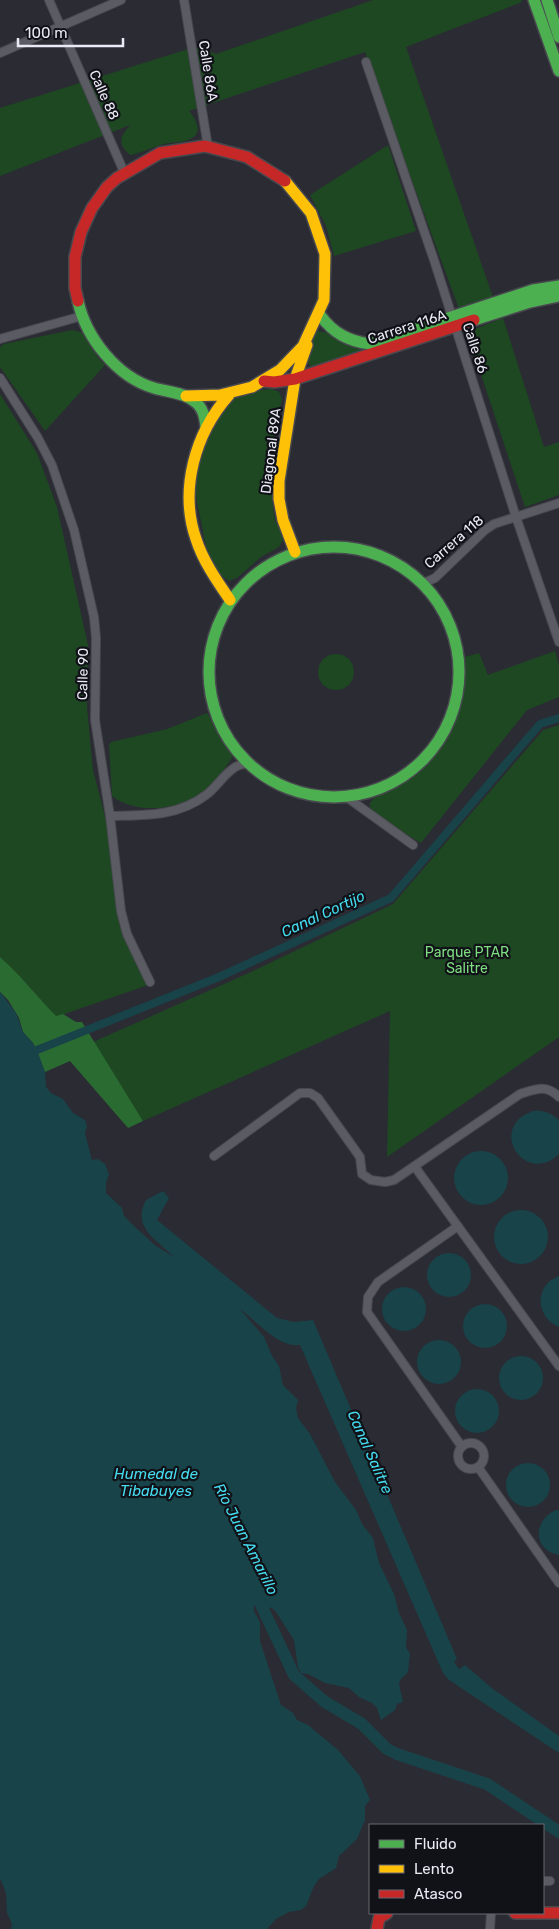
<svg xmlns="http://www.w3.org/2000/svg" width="559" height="1929" font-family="Rubik,sans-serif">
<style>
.green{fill:#1d4822}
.forest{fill:#2a6b31}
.water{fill:#184349}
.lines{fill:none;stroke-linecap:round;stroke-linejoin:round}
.canal{stroke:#184349;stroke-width:8}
.river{stroke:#184349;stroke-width:12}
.street-casing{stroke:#48484f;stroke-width:10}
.fast-casing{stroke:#48484f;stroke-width:14}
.slow-casing{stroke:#48484f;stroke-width:14}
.jam-casing{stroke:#48484f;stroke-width:14}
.street{stroke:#5b5b63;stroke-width:8}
.fast{stroke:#4caf50;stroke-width:11}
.slow{stroke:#ffc107;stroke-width:11}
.jam{stroke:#c62828;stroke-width:11}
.labels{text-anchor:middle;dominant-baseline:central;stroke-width:4.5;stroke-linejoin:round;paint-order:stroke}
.street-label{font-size:14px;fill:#eaeaf5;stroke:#111118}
.park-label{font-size:14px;fill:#7ddd80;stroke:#111118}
.water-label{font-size:15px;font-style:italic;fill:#44dcee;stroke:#111118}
</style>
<rect width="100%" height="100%" fill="#2b2b34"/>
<path class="green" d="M373 0H521L522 2 406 47 493 297 459 309 365 52 189 111C196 119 205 134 188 140 181 143 172 142 164 144 152 147 142 153 130 155 116 143 121 136 130 125L0 176V108L198 46 216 54Z
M388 145 416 231 334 256 326 226 310 195Z
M503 318 544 447 559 442V495L525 507 467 332Z
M72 330 84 333 98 358 105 365 45 431 0 367V347L4 344Z
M316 331C336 331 346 351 366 349L367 353 311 368 306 358Z
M272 389 279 392 282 399 274 435 272 500 275 520 283 537 282 542 279 547 261 557 237 578 229 581C211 570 207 552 203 532 201 517 195 502 196 487 197 462 210 414 231 399 242 392 259 390 272 389Z
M0 394 37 453 57 507 88 645 87 707 93 770 108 828 114 882 119 912 123 930 131 952 148 985 56 1017C37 997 21 975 0 957Z
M555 651 559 665V697L527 710 421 843 387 823 370 808V803L374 798C387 791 400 785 411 776 437 755 461 722 464 688 465 678 465 667 465 657L479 653 488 675Z
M318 672a18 18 0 1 1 36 0a18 18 0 1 1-36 0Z
M207 713 235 753C228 763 221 776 213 785 189 809 139 817 112 796L109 745 111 742 167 729Z
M559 725V1037L387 1157 390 1011 143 1121 93 1042 251 972 393 904 543 730Z"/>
<path class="forest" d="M0 957C21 975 37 997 56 1016L63 1014 76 1022H82L143 1121 128 1128 70 1061 45 1072 33 1043 23 1032 19 1018 8 1000 0 992Z"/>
<path class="water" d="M0 992 16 1013 23 1032 33 1043 37 1050 45 1072 46 1087 51 1093 63 1099 73 1113 85 1120 87 1126 85 1133 92 1160 98 1159 105 1164 109 1174 106 1183V1193L122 1208 124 1216 134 1226 156 1246 174 1257C158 1240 131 1228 146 1200L163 1191 169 1198 157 1220 277 1318 294 1322 313 1320 457 1659 454 1662 459 1669 465 1665 493 1689 559 1736V1753L449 1680 443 1673 300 1345C277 1347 258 1322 240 1309L264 1337 272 1356 279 1366 283 1385 298 1400 296 1408 298 1418 310 1434 335 1482 356 1510 362 1524 373 1538 379 1563 394 1594 399 1613 407 1630 406 1648 410 1653 408 1672 401 1679 399 1684 403 1702 397 1704 395 1710 381 1720 377 1708 372 1703 359 1697 349 1688 325 1683 308 1674 301 1673 298 1667 294 1640 276 1612 272 1608 254 1605V1611L260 1622V1641L281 1705 293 1713 297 1720 308 1725 338 1750 360 1776 370 1800 365 1806V1820L357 1839 339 1856 336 1868 319 1879 314 1886 306 1906 301 1910 289 1912 276 1919 267 1929H11L12 1924 7 1913 6 1893 0 1878Z
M533 1111C544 1110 551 1113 559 1120V1154C525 1187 486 1127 533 1111Z
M454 1178a27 27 0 1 1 54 0a27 27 0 1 1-54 0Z
M494 1237a27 27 0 1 1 54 0a27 27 0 1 1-54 0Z
M427 1275a22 22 0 1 1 44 0a22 22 0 1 1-44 0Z
M559 1276V1327C535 1317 534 1285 559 1276Z
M382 1309a22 22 0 1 1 44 0a22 22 0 1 1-44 0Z
M463 1326a22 22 0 1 1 44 0a22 22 0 1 1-44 0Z
M417 1362a22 22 0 1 1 44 0a22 22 0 1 1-44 0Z
M499 1378a22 22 0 1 1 44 0a22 22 0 1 1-44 0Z
M455 1411a22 22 0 1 1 44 0a22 22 0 1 1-44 0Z
M506 1485a22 22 0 1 1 44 0a22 22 0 1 1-44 0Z
M556 1510H559V1555C532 1550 533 1520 556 1510Z"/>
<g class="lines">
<path class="canal" d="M37 1050 219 977 391 898 540 724 559 718"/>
<path class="river" d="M255 1592 294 1675 325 1702 362 1724 387 1749 397 1754 487 1784 559 1832"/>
<g class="street-casing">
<path id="street" d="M49 0 124 172
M184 0 208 147
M0 53 121 0
M366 62 434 260 516 517 559 642
M0 339 82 316
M0 378 38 438 52 465 74 530 94 617 96 638 95 720 110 816 121 911 127 934 150 982
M424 583 435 578 485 530 494 524 559 503
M345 796 413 845
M110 816C144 815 177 817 206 795 216 788 223 775 234 768 237 765 244 764 248 763
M214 1156 300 1093H310L318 1098 360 1157 362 1174 371 1180 385 1182 394 1180 520 1094C536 1089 546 1084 559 1097
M415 1167 559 1366
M458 1226 378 1282 368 1297 367 1312 462 1447
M458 1456a13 13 0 1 1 26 0a13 13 0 1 1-26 0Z
M478 1467 559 1583
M543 1881H550
M490 1929 491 1913"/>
</g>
<g class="fast-casing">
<path id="fast" d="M534 0 559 71
M547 0 559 37
M78 301C86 338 117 377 154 388 167 392 183 392 194 401 203 407 205 417 206 428
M320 315C333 333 348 341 370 344L533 290 559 286
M474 320 530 302 559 296
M209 672a125 125 0 1 1 250 0a125 125 0 1 1-250 0Z"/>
</g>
<g class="slow-casing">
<path id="slow" d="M229 395C195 433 179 490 196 539 203 561 217 581 230 600
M186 396 220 395 252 387 280 370 303 346 324 300 325 254 311 213 285 181
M295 552 283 520 279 499V481L295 379 307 345"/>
</g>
<g class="jam-casing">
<path id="jam" d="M78 301 75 288V257L81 232 92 208 107 187 117 178 160 153 205 146 247 157 285 181
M264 381 274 382 295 379 474 320
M515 1913H559
M377 1929 379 1918 387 1913"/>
</g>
<use href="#street" class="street"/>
<use href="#fast" class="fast"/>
<use href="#slow" class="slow"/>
<use href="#jam" class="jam"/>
</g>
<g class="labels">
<g class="street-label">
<text transform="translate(208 71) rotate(81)">Calle 86A</text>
<text transform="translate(104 95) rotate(66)">Calle 88</text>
<text transform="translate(407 327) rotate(-18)">Carrera 116A</text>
<text transform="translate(475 348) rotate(72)">Calle 86</text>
<text transform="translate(271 451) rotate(-83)">Diagonal 89A</text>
<text transform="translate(454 542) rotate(-41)">Carrera 118</text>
<text transform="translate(83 674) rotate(-89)">Calle 90</text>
</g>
<g class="park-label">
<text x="467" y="952">Parque PTAR<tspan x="467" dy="16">Salitre</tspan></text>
</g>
<g class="water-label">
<text transform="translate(323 914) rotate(-25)">Canal Cortijo</text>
<text transform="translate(370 1452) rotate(66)">Canal Salitre</text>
<text x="156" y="1474">Humedal de<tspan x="156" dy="17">Tibabuyes</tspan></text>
<text transform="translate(246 1539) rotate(63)">Río Juan Amarillo</text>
</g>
</g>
<rect x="369" y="1824" width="175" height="90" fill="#111118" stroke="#686870"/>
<rect x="379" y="1840" width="25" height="8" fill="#4caf50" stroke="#686870"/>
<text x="414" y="1849" font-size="15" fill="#eaeaf5">Fluido</text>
<rect x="379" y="1865" width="25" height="8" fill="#ffc107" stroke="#686870"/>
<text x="414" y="1874" font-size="15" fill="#eaeaf5">Lento</text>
<rect x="379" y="1890" width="25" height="8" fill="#c62828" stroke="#686870"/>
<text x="414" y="1899" font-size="15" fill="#eaeaf5">Atasco</text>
<path d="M18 38v8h105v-8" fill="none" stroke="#eaeaf5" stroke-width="2.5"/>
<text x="25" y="38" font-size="15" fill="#eaeaf5" stroke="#111118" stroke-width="4" paint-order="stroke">100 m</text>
</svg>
